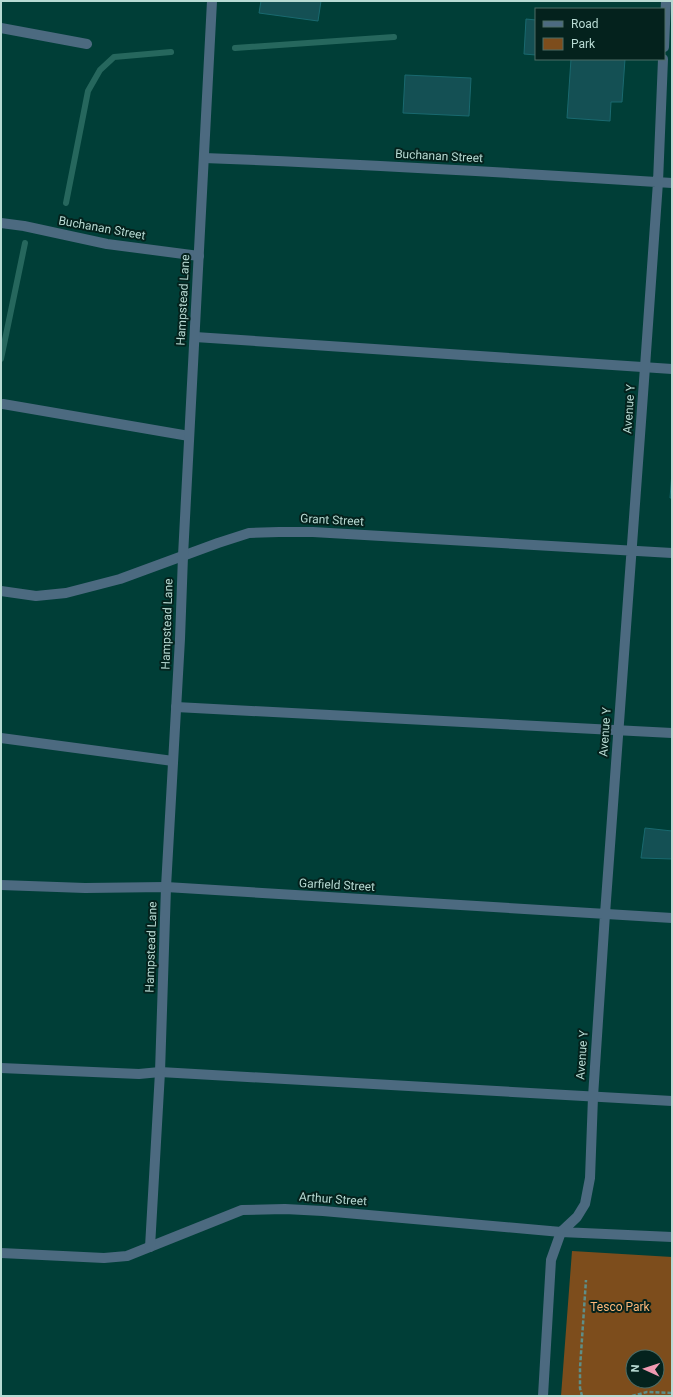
<svg xmlns="http://www.w3.org/2000/svg" width="673" height="1397" font-family="Roboto,sans-serif">
<style>
.green{fill:#7d4d1c;fill-rule:evenodd}
.lines{fill:none;stroke-linecap:round;stroke-linejoin:round}
.stream{stroke:#26675d;stroke-width:6}
.building{fill:#145054;stroke:#19696f}
.path{stroke:#5f8e87;stroke-width:2.5;stroke-dasharray:4 2;stroke-linecap:butt}
.service{stroke:#4c6a80;stroke-width:10}
.minor{stroke:#4c6a80;stroke-width:10}
.tertiary{stroke:#4c6a80;stroke-width:10}
.labels{text-anchor:middle;dominant-baseline:central;stroke-width:4;stroke-linejoin:round;paint-order:stroke}
.street-label{font-size:12px;fill:#b8dad3;stroke:#04221d}
.park-label{font-size:12px;fill:#fdb779;stroke:#04221d}
</style>
<rect width="100%" height="100%" fill="#003e37"/>
<path class="green" d="M572 1251 672 1257V1396H561ZM633 1357H657V1381H633Z"/>
<g class="lines">
<path class="stream" d="M235 48 394 37
M66 203 88 91 100 70 114 57 171 52
M1 359 25 243"/>
</g>
<path class="building" d="M261 1H321L318 21 259 13Z
M526 19 536 20V55L524 54Z
M571 59H625L622 102H611L610 121 567 118Z
M405 75 471 78 469 116 403 113Z
M672 472V498H670Z
M645 828 672 831V859L641 858Z"/>
<g class="lines">
<path class="path" d="M582 1396 580 1388V1368L586 1280
M632 1396 647 1392 672 1393"/>
<path class="service" d="M1 28 87 44
M195 337 672 369
M3 404 189 436
M176 707 672 733
M1 738 173 761
M1 1068 139 1074 160 1072 672 1101"/>
<path class="minor" d="M664 47 666 1
M204 158C360 164 516 173 672 183
M1 223 24 226 107 244 199 256
M1 591 36 596 66 593 120 579 218 543 249 533 279 532H313L672 553
M1 885 85 888 166 887 672 918
M1 1253 104 1258 127 1256 242 1210 285 1209 323 1211 561 1232 672 1237
M543 1396 551 1260 561 1232 577 1217 585 1204 590 1178 593 1097 605 914 645 367 658 182 663 59"/>
<path class="tertiary" d="M150 1247 160 1072 166 887 180 639 183 556 212 1"/>
</g>
<g class="labels">
<g class="street-label">
<text transform="translate(439 156) rotate(3)">Buchanan Street</text>
<text transform="translate(102 228) rotate(10)">Buchanan Street</text>
<text transform="translate(183 300) rotate(-87)">Hampstead Lane</text>
<text transform="translate(629 409) rotate(-86)">Avenue Y</text>
<text transform="translate(332 520) rotate(3)">Grant Street</text>
<text transform="translate(167 624) rotate(-88)">Hampstead Lane</text>
<text transform="translate(605 732) rotate(-86)">Avenue Y</text>
<text transform="translate(337 885) rotate(3)">Garfield Street</text>
<text transform="translate(151 947) rotate(-88)">Hampstead Lane</text>
<text transform="translate(582 1055) rotate(-86)">Avenue Y</text>
<text transform="translate(333 1199) rotate(4)">Arthur Street</text>
</g>
<g class="park-label">
<text x="620" y="1307">Tesco Park</text>
</g>
</g>
<rect width="673" height="1397" fill="none" stroke="#b8dad3" stroke-width="4"/>
<rect x="535" y="8" width="130" height="52" fill="#04221d" stroke="#4c6c66"/>
<rect x="543" y="21" width="20" height="6" fill="#4c6a80" stroke="#4c6c66"/>
<text x="571" y="28" font-size="12" fill="#b8dad3">Road</text>
<rect x="543" y="38" width="20" height="12" fill="#7d4d1c" stroke="#4c6c66"/>
<text x="571" y="48" font-size="12" fill="#b8dad3">Park</text>
<g transform="translate(645 1369) rotate(273)"><circle r="19" fill="#04221d" stroke="#4c6c66"/>
<path d="M0-3L7 15L0 10L-7 15Z" fill="#f19ab2"/>
<text y="-6" font-size="11" font-weight="bold" text-anchor="middle" fill="#b8dad3">N</text>
</g>
</svg>
